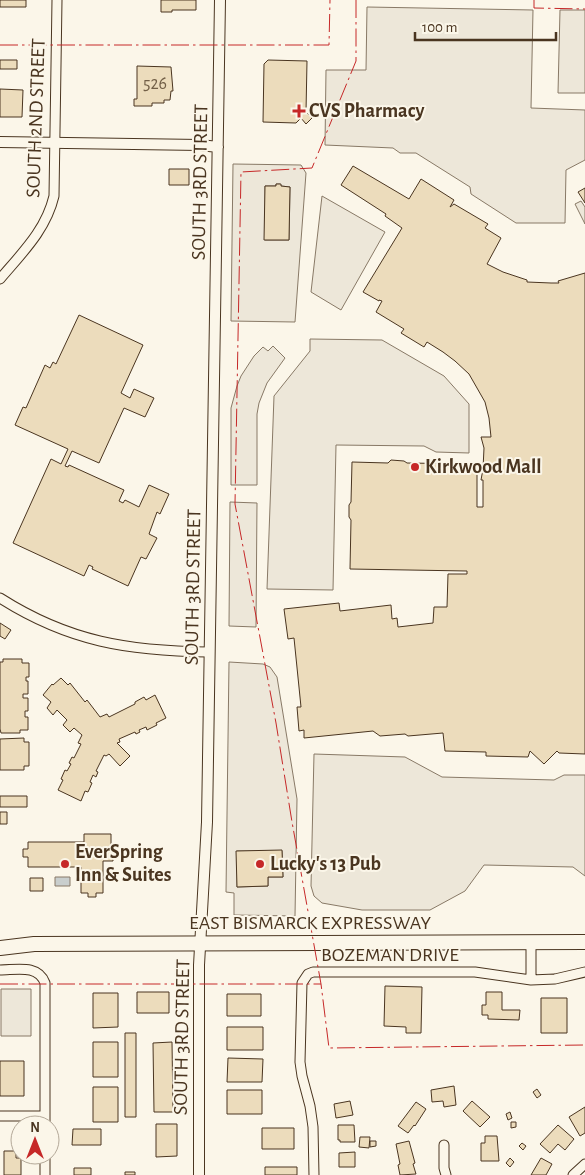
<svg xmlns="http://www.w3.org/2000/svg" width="585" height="1175" font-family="'Alegreya Sans',sans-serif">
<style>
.parking{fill:#ede7d9;stroke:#887966;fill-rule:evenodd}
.water{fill:#c9cecd;stroke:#887966}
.building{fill:#ecdcbc;stroke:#4a3520}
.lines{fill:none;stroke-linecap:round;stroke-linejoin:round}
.minor-casing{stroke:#4a3520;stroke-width:11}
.tertiary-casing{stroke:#4a3520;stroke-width:12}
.primary-casing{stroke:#4a3520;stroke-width:16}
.minor{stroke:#fbf6e9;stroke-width:9}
.tertiary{stroke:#fbf6e9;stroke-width:10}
.primary{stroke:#fbf6e9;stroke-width:14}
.power{stroke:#c62828;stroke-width:1;stroke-dasharray:18 4 2.5 4;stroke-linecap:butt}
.poi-dot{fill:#c62828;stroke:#fbf6e9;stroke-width:2}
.labels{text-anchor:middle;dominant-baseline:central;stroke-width:4;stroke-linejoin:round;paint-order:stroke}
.number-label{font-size:18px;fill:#725f47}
.poi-label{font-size:20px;font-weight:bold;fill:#4a3520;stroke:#fbf6e9;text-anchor:start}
.street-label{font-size:20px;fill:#4a3520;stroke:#fbf6e9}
</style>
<rect width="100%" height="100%" fill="#fbf6e9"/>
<path class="parking" d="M367 7 533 10 531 108 585 110V160L566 170 565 223H516L471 194 470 187 416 153H400L393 148 325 145 326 70H366Z
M560 10H585V93H558Z
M233 164 301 165 306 173 295 322 231 321ZM276 184H280L281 186 290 187 289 240H265V186H276Z
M322 196 385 232 341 310 311 292Z
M581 201 585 207V224L575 204Z
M310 339 382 340 444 376 469 404V453L436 452 424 446 336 445 333 590 267 589 274 396 310 351Z
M273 346 285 358 267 383 259 403 257 414V485H231V408L237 386 241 376 254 356 263 347 268 351Z
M230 502 257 503 256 627 229 626Z
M229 662 263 664 270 667 277 677 297 799 295 916 234 915V893L226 892ZM237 851H282L283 877H268V886L237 887Z
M314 754 405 757 442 777 554 780 564 775H585V876L573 867 484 865 465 891 430 910H362L322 903 314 896 311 886Z
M1 989H31V1036H1Z"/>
<path class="water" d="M55 877H70V886H55Z"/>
<path class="building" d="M0 0H26V7H0Z
M161 0H196V10H172V12H161Z
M0 60H17V69H0Z
M268 60 307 61 306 112 312 118 306 124 301 118 296 123 263 122 264 64Z
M137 66 171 67 173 91H171L170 100H164V103H152V106H134V99H137Z
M0 89 23 90 22 117H0Z
M353 166 409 199 421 179 454 200 450 207 454 204 488 224 485 228 501 238 487 264 503 272 527 280V282L551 283H559L558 281 585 273V754L559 753 557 751 544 764 530 751 528 757 486 756V752L445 751 443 733 408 736 405 734 380 736 373 731 304 738V730L299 731 297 707H301L294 638 288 639 284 609 339 603 340 611 391 605 392 619 397 618 398 627 433 623 434 607H447L448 574H467V571L350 569 351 520 349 517V505L351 502 352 462 388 463 391 460 404 461 407 463 477 464V507H483V480H481L483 469 484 448 481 437H491L489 418 485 402 469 374 455 361 443 352 427 342 424 347 401 333 404 329 376 312 382 301 379 300V301L363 292 402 228 385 216 386 214 341 185Z
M169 169H189V185H169Z
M276 184H281V186L290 187 289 240H264L265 186H276Z
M585 188V203L578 192Z
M79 315 143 345 121 393 130 398 134 389 154 398 145 417 124 408 99 463 72 451 65 466 68 467 69 465 124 490 119 501 123 503 125 500 139 507 149 485 169 494 160 514 157 512 149 534 157 538 146 559 141 557 128 586 92 569 93 567 89 565 84 576 13 543 51 459 61 464 68 449 15 425 23 407 26 408 45 365 50 368 53 362 56 364Z
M0 623 11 630 5 639 0 636Z
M3 659H22V663H29V677H26V681H28V694H23V698H28V711H25V717H28V730H20V733H1L0 729V662H3Z
M61 678 68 685 70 683 85 702 87 700 100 717 107 714 109 717 135 704V702L144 697 146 700 155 695 166 718 156 723 157 725 147 730 146 727 139 730 140 732 136 734 135 732 119 739 120 742 117 743 130 756 120 766 109 754 106 756 104 755 96 771 98 772 96 777 93 775 90 782 92 783 88 792 85 791 81 801 58 790 63 780 61 779 65 770 67 771 71 764 69 763 72 757 74 758 81 744 78 743 82 735 74 728 70 732 63 725 67 720 57 710 53 715 47 708 51 702 43 695 52 684 53 685Z
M24 738V742H29V766H24V770H0V739Z
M0 796H27V807H0Z
M0 812H7V824H0Z
M84 834H111V852H113V861H103V893H96V897H88V893H81V867H28V857H23V849H28V842H84Z
M282 850 283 877H268V886L237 887 236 851Z
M30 878H43V891H30Z
M385 986 422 987 421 1033H406V1027L384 1026Z
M137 992H169V1013H137Z
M486 992H502V1010H520L519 1020 488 1019V1015H482V1005H486Z
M93 993H118V1027L93 1028Z
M227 994H261V1016H227Z
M541 998H567V1033H541Z
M227 1027H263V1050H227Z
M125 1033H136V1117H125Z
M93 1042H118V1077H93Z
M172 1042 173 1112H154L153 1043Z
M228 1058 263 1059 262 1082H227Z
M0 1061H24V1096H0Z
M454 1086 456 1105 444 1107 443 1101 432 1102 431 1090Z
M93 1087H118V1122H93Z
M537 1089 541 1095 537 1098 533 1092Z
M227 1090H262V1114H227Z
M350 1101 353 1115 336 1118 334 1104Z
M472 1101 490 1117 480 1127 463 1111Z
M416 1102 426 1109 415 1126 414 1125 408 1133 398 1126Z
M585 1107V1133L580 1136 569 1117Z
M510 1112 512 1118 508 1120 506 1114Z
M511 1122H516V1127L511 1128Z
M156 1124H177V1156L156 1157Z
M338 1125H354L355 1142H340V1140H338Z
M558 1125 574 1139 565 1150 558 1144 550 1153 540 1144Z
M262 1128H294V1149H262Z
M73 1129H101V1145H72Z
M485 1136H497L499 1161H481V1143H485Z
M360 1137H370L369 1148 359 1147Z
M370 1141H376V1146L370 1147Z
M409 1141 415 1163 413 1164 416 1174 400 1175 398 1165 400 1164 396 1144Z
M522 1143 526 1146 523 1150 519 1146Z
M4 1151H16V1158H21V1175H4Z
M355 1152V1167H339V1153Z
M510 1158 514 1162 510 1167 506 1163Z
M541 1158 552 1164 546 1175H531Z
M265 1167H297V1175H265Z
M74 1168H91V1175H74Z
M125 1172H135V1175H125Z"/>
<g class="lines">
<g class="minor-casing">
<path id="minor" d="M0 279C22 253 46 230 54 196L57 0
M0 598C69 642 129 651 209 652
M531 942V980
M0 970C16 970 38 964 45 983V1125
M0 1116H45
M444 1145V1168L446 1175
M45 1155V1175
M314 1175 313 1127 310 1106 302 1076 300 1062 302 983 308 974 313 972H475L531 980 555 979 585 972
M573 1175 585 1164"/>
</g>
<g class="tertiary-casing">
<path id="tertiary" d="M0 142 200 145 218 147
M199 1175V965L207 822 220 0"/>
</g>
<g class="primary-casing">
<path id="primary" d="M0 948 34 944 585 942"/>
</g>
<use href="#minor" class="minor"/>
<use href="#tertiary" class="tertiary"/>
<use href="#primary" class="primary"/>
<path class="power" d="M356 0V61L312 168 241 172 235 504 276 723 292 822 321 984 329 1048 585 1045
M534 0V8L585 9
M0 45H329L330 0
M0 984H321"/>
</g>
<g class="poi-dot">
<path d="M296.5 103.5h5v5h5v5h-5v5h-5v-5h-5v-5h5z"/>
<circle cx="415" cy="467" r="5"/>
<circle cx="65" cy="864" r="5"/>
<circle cx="260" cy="864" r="5"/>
</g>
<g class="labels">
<g class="number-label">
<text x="155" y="84">526</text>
</g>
<g class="poi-label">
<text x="309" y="111">CVS Pharmacy</text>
<text x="425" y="467">Kirkwood Mall</text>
<text x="75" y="852">EverSpring<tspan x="75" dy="23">Inn &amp; Suites</tspan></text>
<text x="270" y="864">Lucky's 13 Pub</text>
</g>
<g class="street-label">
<text transform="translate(36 118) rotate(-88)">SOUTH 2ND STREET</text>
<text transform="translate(200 182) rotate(-89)">SOUTH 3RD STREET</text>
<text transform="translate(193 587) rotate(-89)">SOUTH 3RD STREET</text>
<text x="310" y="923">EAST BISMARCK EXPRESSWAY</text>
<text x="390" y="955">BOZEMAN DRIVE</text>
<text transform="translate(182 1037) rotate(-89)">SOUTH 3RD STREET</text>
</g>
</g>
<g transform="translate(35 1140)"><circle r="24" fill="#fbf6e9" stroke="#b4a999"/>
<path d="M0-4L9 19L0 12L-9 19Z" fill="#c62828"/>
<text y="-8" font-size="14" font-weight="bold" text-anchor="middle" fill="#4a3520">N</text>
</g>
<path d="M415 32v8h141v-8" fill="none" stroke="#4a3520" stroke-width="2.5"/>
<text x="422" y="32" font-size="15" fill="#4a3520" stroke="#fbf6e9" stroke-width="4" paint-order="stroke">100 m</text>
</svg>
